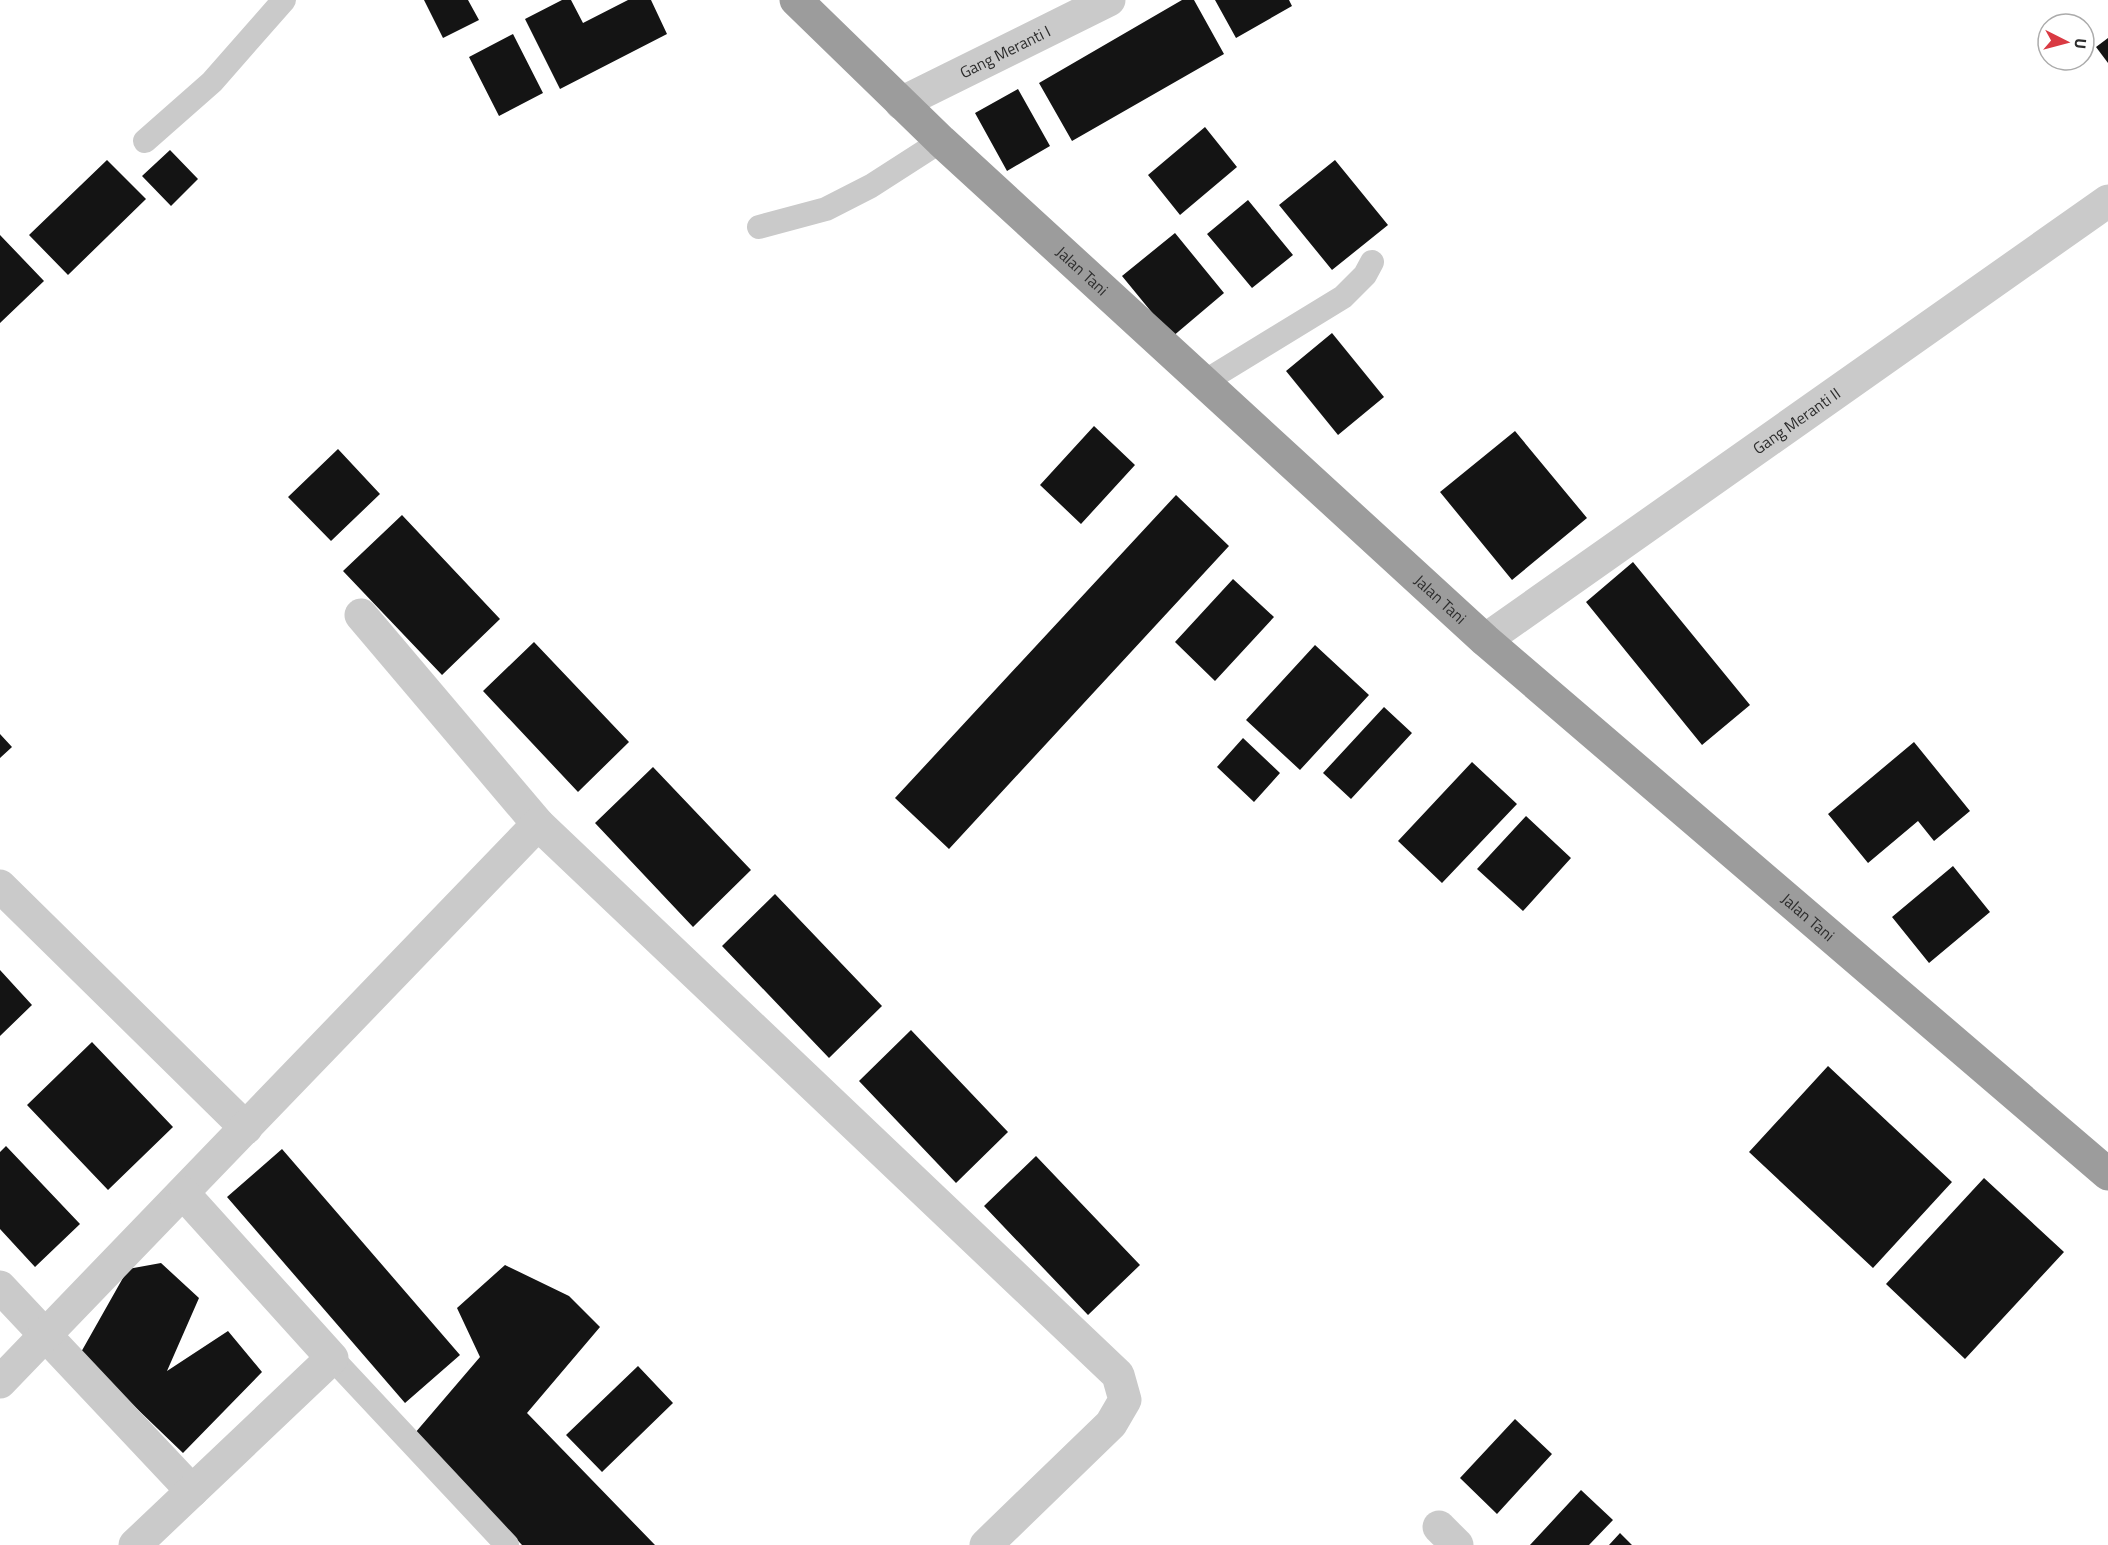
<svg xmlns="http://www.w3.org/2000/svg" width="2108" height="1545" font-family="'Titillium Web',sans-serif">
<style>
.building{fill:#141414}
.lines{fill:none;stroke-linecap:round;stroke-linejoin:round}
.service{stroke:#cacaca;stroke-width:24}
.minor{stroke:#cacaca;stroke-width:33}
.trunk{stroke:#9c9c9c;stroke-width:33}
.labels{text-anchor:middle;dominant-baseline:central;stroke-width:6;stroke-linejoin:round;paint-order:stroke}
.street-label{font-size:16px;fill:#2d2d2d;stroke:#fff}
</style>
<rect width="100%" height="100%" fill="#fff"/>
<path class="building" d="M424 0H468L479 20 443 38Z
M562 0H571L583 23 628 0H651L667 34 560 89 525 19Z
M1182 0H1194L1224 54 1072 141 1039 83Z
M1215 0H1289L1292 6 1236 38Z
M513 34 543 93 499 116 469 57Z
M2108 38V63L2096 47Z
M1018 89 1050 146 1007 171 975 113Z
M1205 127 1237 167 1180 215 1148 175Z
M170 150 198 179 171 206 142 176Z
M107 160 146 199 68 275 29 235Z
M1335 160 1388 225 1332 270 1279 205Z
M1248 200 1293 255 1252 288 1207 234Z
M1175 233 1224 293 1172 337 1122 276Z
M0 235 44 281 0 323Z
M1332 333 1384 397 1338 435 1286 371Z
M1094 426 1135 465 1081 524 1040 485Z
M1515 431 1587 518 1512 580 1440 492Z
M338 449 380 494 331 541 288 497Z
M1176 495 1229 546 949 849 895 798Z
M402 515 500 619 442 675 343 571Z
M1633 562 1750 705 1702 745 1586 602Z
M1233 579 1274 617 1215 681 1175 642Z
M534 642 629 742 578 792 483 691Z
M1315 645 1369 695 1300 770 1246 720Z
M1384 707 1412 733 1351 799 1323 773Z
M0 734 12 747 0 758Z
M1243 738 1280 773 1254 802 1217 767Z
M1914 742 1970 811 1934 841 1918 821 1868 863 1828 814Z
M1472 762 1517 804 1442 883 1398 841Z
M653 767 751 870 693 927 595 823Z
M1526 816 1571 858 1523 911 1477 869Z
M1953 866 1990 912 1929 963 1892 917Z
M775 894 882 1006 829 1058 722 946Z
M0 970 32 1005 0 1036Z
M911 1030 1008 1132 956 1183 859 1081Z
M92 1042 173 1127 108 1190 27 1105Z
M1828 1066 1952 1182 1873 1268 1749 1152Z
M6 1146 80 1224 35 1267 0 1229V1152Z
M282 1149 460 1355 405 1403 227 1197Z
M1036 1156 1140 1265 1088 1315 984 1206Z
M1984 1178 2064 1252 1965 1359 1886 1284Z
M161 1263 199 1298 167 1371 228 1331 262 1372 183 1453 80 1354 128 1269Z
M505 1265 569 1296 600 1327 527 1413 655 1545H522L415 1433 480 1357 457 1308Z
M638 1366 673 1403 602 1472 566 1435Z
M1515 1419 1552 1454 1497 1514 1460 1478Z
M1581 1490 1613 1520 1589 1545H1530Z
M1620 1533 1632 1545H1609Z"/>
<g class="lines">
<path class="service" d="M145 141 212 82 284 0
M759 227 826 209 871 186 941 141
M1204 382 1343 297 1365 275 1372 262
M332 1358 507 1545"/>
<g class="minor">
<path id="s1" d="M901 103 1109 0"/>
<path d="M361 615 538 824"/>
<path id="s2" d="M1485 640 2108 201"/>
<path d="M0 886 246 1128"/>
<path d="M0 1287 192 1491"/>
<path d="M0 1382 538 824 1118 1375 1125 1400 1111 1424 986 1545"/>
<path d="M1439 1527 1457 1545"/>
<path d="M135 1545 332 1358 183 1193"/>
</g>
<path class="trunk" id="s3" d="M796 0 941 141 1485 640 2108 1174"/>
</g>
<g class="labels">
<g class="street-label">
<text stroke="none"><textPath href="#s1" startOffset="116">Gang Meranti I</textPath></text>
<text stroke="none"><textPath href="#s3" startOffset="394">Jalan Tani</textPath></text>
<text stroke="none"><textPath href="#s2" startOffset="381">Gang Meranti II</textPath></text>
<text stroke="none"><textPath href="#s3" startOffset="880">Jalan Tani</textPath></text>
<text stroke="none"><textPath href="#s3" startOffset="1366">Jalan Tani</textPath></text>
</g>
</g>
<g transform="translate(2066 42) rotate(96)"><circle r="28" fill="#ffffff" stroke="#ababab" stroke-width="1.5"/>
<path d="M0-4.5L10 22L0 15L-10 22Z" fill="#d93a43"/>
<text y="-9" font-size="16" font-weight="bold" text-anchor="middle" fill="#2d2d2d">U</text>
</g>
</svg>
